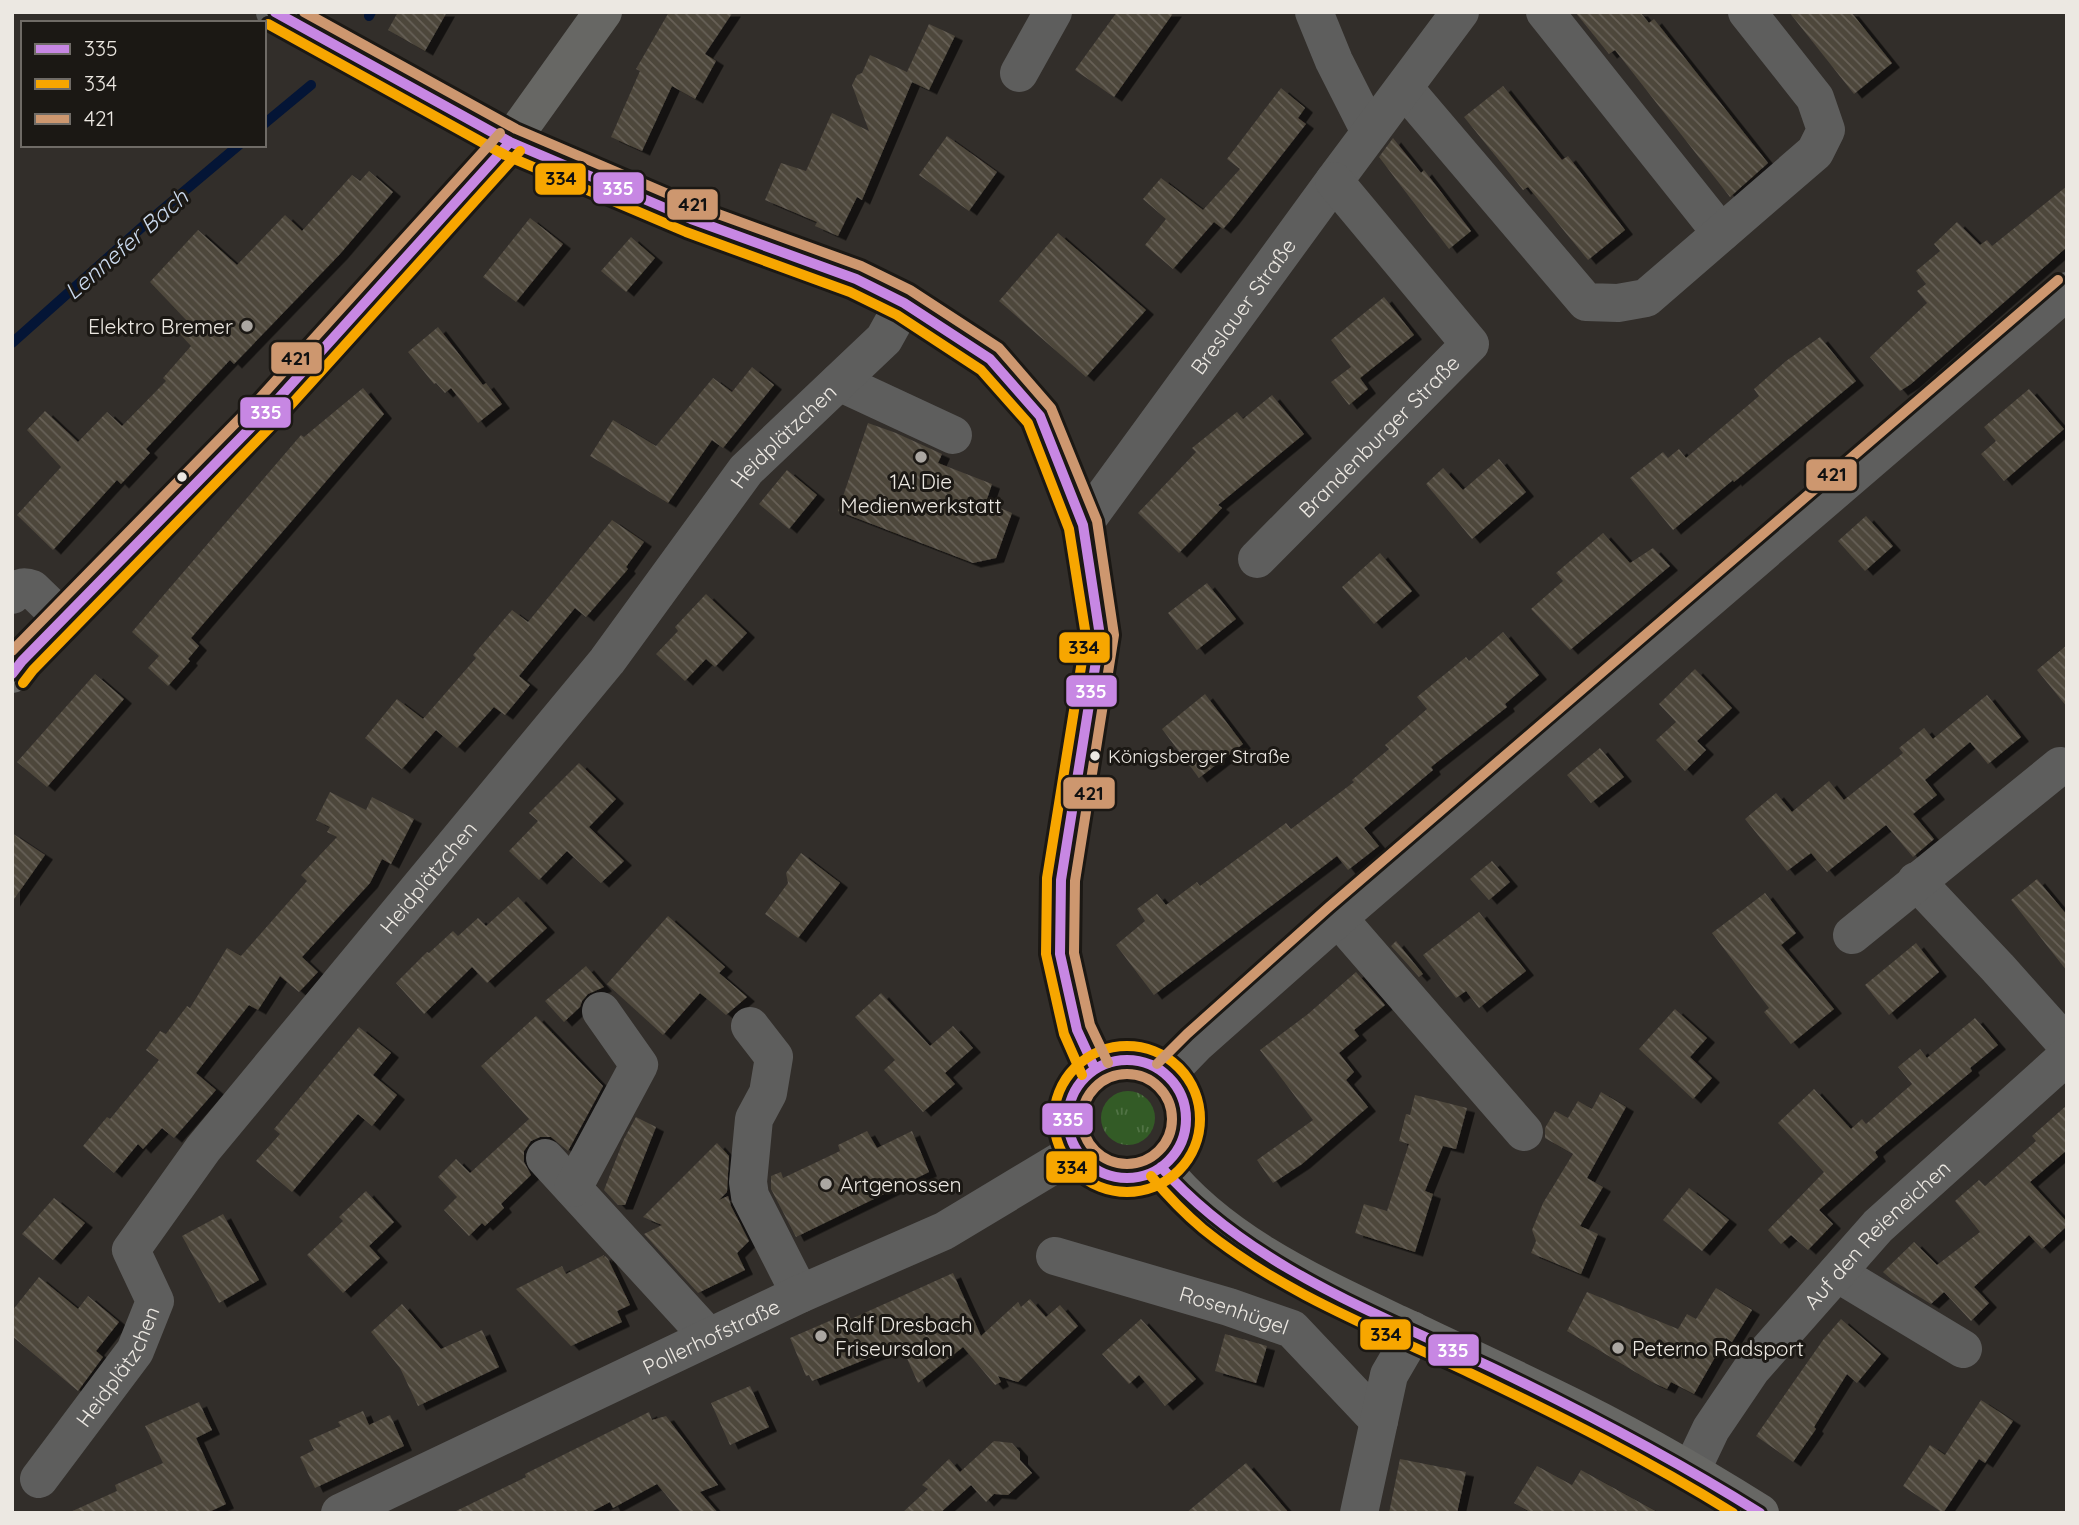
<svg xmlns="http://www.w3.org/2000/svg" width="2079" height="1525" font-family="Quicksand,sans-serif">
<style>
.grass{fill:url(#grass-tufts)}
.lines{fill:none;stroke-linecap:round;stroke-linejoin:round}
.stream{stroke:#041536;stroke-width:10}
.building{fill:url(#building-back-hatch);filter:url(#shadow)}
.minor{stroke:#5e5e5d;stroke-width:38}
.major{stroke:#676764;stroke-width:38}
.bus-1-casing{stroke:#1b1814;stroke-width:16}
.bus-2-casing{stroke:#1b1814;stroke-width:16}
.bus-3-casing{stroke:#1b1814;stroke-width:16}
.bus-1{stroke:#c787e3;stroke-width:10}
.bus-2{stroke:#f7a600;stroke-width:10}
.bus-3{stroke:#cd976f;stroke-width:10}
.poi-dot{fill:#aba7a2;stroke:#1b1814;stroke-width:2.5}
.bus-dot{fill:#ece8e2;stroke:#1b1814;stroke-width:2.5}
.labels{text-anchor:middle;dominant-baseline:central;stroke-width:6;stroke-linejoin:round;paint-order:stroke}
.bus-label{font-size:19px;fill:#ece8e2;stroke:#1b1814;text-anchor:start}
.street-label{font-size:21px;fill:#ece8e2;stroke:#1b1814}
.poi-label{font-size:21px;fill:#ece8e2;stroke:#1b1814;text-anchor:start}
.water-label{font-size:23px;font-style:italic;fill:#cad9ed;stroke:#1b1814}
.line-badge{stroke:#1b1814;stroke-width:2.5}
.badge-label{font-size:19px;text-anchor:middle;font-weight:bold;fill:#fff}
.pale-badge-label{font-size:19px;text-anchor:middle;font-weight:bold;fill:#111}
</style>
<defs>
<pattern id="grass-tufts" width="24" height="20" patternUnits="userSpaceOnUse" patternTransform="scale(1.75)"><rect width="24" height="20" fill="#335b26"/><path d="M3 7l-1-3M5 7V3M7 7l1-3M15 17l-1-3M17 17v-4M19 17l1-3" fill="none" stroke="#517345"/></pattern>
<pattern id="building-back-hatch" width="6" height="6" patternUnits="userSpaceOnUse" patternTransform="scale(1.75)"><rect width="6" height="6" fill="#4d463b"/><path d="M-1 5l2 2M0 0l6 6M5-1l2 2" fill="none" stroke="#676157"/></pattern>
<filter id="shadow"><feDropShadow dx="8" dy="4.5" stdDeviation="0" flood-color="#0009"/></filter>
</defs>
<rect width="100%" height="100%" fill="#322e2a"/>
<path class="grass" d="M1101 1118a27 27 0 1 1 54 0a27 27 0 1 1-54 0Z"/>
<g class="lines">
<path class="stream" d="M369 16 371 12
M264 124 311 85
M12 343 150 220 239 145"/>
</g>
<path class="building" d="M398 12H447L425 51 388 30Z
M669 12H733L705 54 716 61 695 99 672 86 642 151 611 137 640 71 636 69Z
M1117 12H1174L1114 97 1075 70Z
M1575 12H1640L1649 23 1654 19 1768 163 1730 197 1615 50 1609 54Z
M1789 12H1851L1892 63 1854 94Z
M929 24 955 36 929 90 912 82 862 200 857 197 838 236 815 226 817 222 765 200 781 163 806 171 832 113 869 131 852 85 857 75 862 73 870 55 907 72Z
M1503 86 1562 160 1568 156 1625 230 1588 260 1528 187 1523 190 1464 117Z
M1281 88 1305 108 1298 118 1306 124 1231 220 1223 229 1214 222 1173 269 1145 245 1166 219 1143 199 1161 178 1203 210 1240 169 1227 159Z
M947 136 997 172 969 211 919 175Z
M1393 138 1421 173 1424 170 1471 231 1449 249 1379 157Z
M369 171 393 192 340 254 234 364 230 360 146 449 150 453 121 484 117 480 53 550 17 515 61 467 27 430 45 411 78 442 107 412 122 426 166 381 163 378 191 346 178 332 188 322 150 282 198 230 237 265 285 215 302 231 352 175 360 181Z
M2067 186V247L1911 384 1900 391 1870 357 1927 303 1917 291 1926 284 1916 271 1940 251 1934 244 1957 222 1980 245 1987 240 1992 246Z
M530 218 563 244 516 302 483 277Z
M1058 233 1146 310 1086 377 999 301Z
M631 237 655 258 626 292 601 271Z
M1384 297 1414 335 1360 378 1368 389 1349 405 1331 382 1351 367 1331 340Z
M438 327 483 385 486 383 502 404 478 423 451 388 445 393 436 383 434 384 408 352Z
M1820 337 1856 381 1734 482 1733 480 1673 530 1630 478 1663 452 1668 458 1679 449 1686 458 1759 396 1754 389 1786 361Z
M752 367 774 385 723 448 712 440 668 503 590 456 613 420 656 446 713 378 732 392Z
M363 388 384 414 191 638 199 646 188 659 190 661 168 686 148 668 159 656 132 632 301 435 304 437Z
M2029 389 2064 429 2004 481 1981 454 1996 441 1984 427Z
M1272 395 1304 434 1218 505 1222 508 1179 553 1138 513 1196 452 1192 448 1237 412 1243 419Z
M868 423 896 433 942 454 938 463 992 484 986 502 1012 513 996 558 973 563 838 511Z
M1499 459 1526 492 1472 539 1426 484 1443 468 1463 490Z
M787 470 817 495 789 529 759 504Z
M1866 516 1893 546 1865 571 1838 541Z
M612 520 644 542 626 567 628 569 586 617 575 608 519 676 530 685 505 715 494 707 457 748 436 730 402 769 365 738 397 699 427 722 423 719 476 658 473 655 512 610 528 622Z
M1603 533 1630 563 1653 548 1670 566 1570 650 1531 609 1563 581 1556 573Z
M1380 553 1412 591 1374 624 1342 587Z
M1207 583 1236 619 1197 650 1168 613Z
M706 594 747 633 715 667 706 659 685 681 656 654 678 631 675 627Z
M1503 632 1539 675 1505 704 1507 707 1431 767 1433 770 1364 828 1379 846 1348 870 1337 856 1154 995 1116 945 1145 921 1137 909 1157 894 1166 905 1197 882 1200 886 1286 823 1291 829 1354 782 1352 780 1389 749 1385 745 1427 709 1417 697 1466 657 1469 661Z
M2067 645V707L2037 670Z
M1695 669 1732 708 1697 741 1706 750 1685 771 1656 740 1676 722 1659 704Z
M95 674 124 699 47 787 17 762Z
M1205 694 1243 744 1199 778 1162 729Z
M1987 695 2021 737 1988 764 1970 742 1925 780 1937 795 1913 814 1934 839 1913 857 1886 825 1827 872 1811 853 1787 871 1745 819 1776 793 1792 812 1829 781 1844 800 1903 753 1899 748 1924 728 1933 739Z
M1600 748 1624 777 1591 803 1567 775Z
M579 763 616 799 589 827 624 861 601 883 567 851 539 880 509 851 538 821 529 813Z
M330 792 366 810 372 797 414 819 391 864 382 859 370 883 302 957 318 972 299 992 280 976 258 1010 249 1005 196 1073 216 1090 174 1138 162 1128 143 1149 138 1144 114 1173 83 1146 107 1117 110 1119 159 1060 146 1050 160 1031 166 1034 187 1006 190 1008 227 948 241 956 307 881 301 875 337 837 327 832 330 827 316 820Z
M12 833 45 855 12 902Z
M801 853 840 883 798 938 765 914 788 883 786 873Z
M1492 861 1510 882 1489 900 1470 879Z
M2037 879 2067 915V971L2011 900Z
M1765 893 1796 933 1781 945 1834 1009 1791 1044 1764 1012 1769 1008 1712 933Z
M518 897 547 928 487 983 472 967 424 1014 396 983 427 952 429 953 453 931 458 936 478 918 486 926Z
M1479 912 1526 971 1479 1008 1466 991 1456 998 1423 955Z
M668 916 725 967 719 973 747 997 726 1015 700 993 663 1035 607 984Z
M1396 941 1423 974 1419 977 1391 946Z
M1916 943 1939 972 1889 1015 1865 985Z
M586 966 604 987 588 994 582 1001 580 1007 564 1022 545 1001Z
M1356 972 1385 1005 1354 1030 1359 1036 1339 1053 1354 1072 1346 1080 1368 1107 1302 1164 1273 1183 1257 1160 1313 1120 1260 1050 1308 1014Z
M881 993 930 1046 953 1026 973 1048 945 1073 955 1084 923 1112 884 1070 895 1060 855 1017Z
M1675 1009 1707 1038 1690 1057 1712 1078 1693 1099 1639 1049Z
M536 1016 603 1086 568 1151 551 1137H540L531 1141 524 1151V1162L531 1175 501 1204 504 1208 485 1226 482 1223 469 1236 444 1210 457 1197 438 1177 456 1159 470 1173 529 1119 481 1066Z
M1975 1018 1998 1045 1970 1068 1972 1071 1875 1152 1878 1157 1819 1210 1833 1224 1808 1250 1791 1235 1781 1244 1768 1230 1824 1172 1778 1123 1814 1089 1851 1129 1862 1119 1866 1124 1912 1084 1898 1067 1920 1049 1927 1058Z
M359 1027 391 1053 373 1075 397 1095 372 1126 358 1114 292 1192 256 1161 280 1134 274 1129Z
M1601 1092 1626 1107 1587 1178 1603 1187 1580 1226 1598 1234 1581 1274 1531 1253 1536 1241 1532 1230 1543 1203 1573 1154 1545 1138V1128L1555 1111 1568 1118 1578 1101 1592 1109Z
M1415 1095 1467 1108 1456 1149 1443 1146 1425 1191 1433 1194 1415 1252 1355 1233 1364 1204 1387 1211 1409 1144 1399 1141 1406 1114 1410 1115Z
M2067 1105V1150L2030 1182 2067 1222V1226L2042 1249 2029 1235 1974 1287 1989 1303 1971 1321 1944 1292 1931 1304 1892 1280 1883 1272 1914 1242 1937 1265 1980 1232 1955 1201 1979 1180 1985 1186 2036 1141 2032 1136Z
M636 1117 656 1127 625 1205H618L604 1190 624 1139Z
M867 1131 877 1148 912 1131 929 1172 796 1237 771 1189V1176L781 1172 783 1178 840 1151 838 1145Z
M717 1143 729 1156 727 1192 719 1200 728 1196 731 1206 749 1241 737 1253 745 1270 698 1293 644 1234 662 1225 643 1217Z
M1689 1188 1729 1220 1702 1251 1663 1220Z
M366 1191 394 1222 369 1246 380 1258 343 1293 307 1255 343 1221 339 1217Z
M54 1198 85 1223 53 1260 22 1234Z
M223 1214 259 1280 219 1303 182 1236Z
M604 1255 603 1258 605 1256 608 1259 630 1305 617 1311 622 1322 571 1346 516 1289 562 1266 566 1274Z
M953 1273 981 1336 1018 1302 1021 1307 1030 1299 1046 1317 1060 1305 1078 1326 1018 1382 998 1376 1001 1382 995 1385 963 1347 918 1383 901 1345 812 1381 809 1375 806 1376 790 1338 848 1313 851 1319Z
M39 1277 78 1309 88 1296 119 1322 96 1351 103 1357 78 1391 12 1336V1311Z
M1716 1288 1752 1310 1732 1342 1726 1338 1694 1394 1671 1382 1667 1389 1652 1382 1567 1331 1587 1292 1678 1329 1687 1314 1696 1319Z
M402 1304 441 1349 482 1330 499 1367 418 1406 400 1368 371 1332Z
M1141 1319 1196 1379 1165 1406 1139 1375 1129 1384 1102 1354Z
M1841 1319 1881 1354 1857 1383 1847 1374 1814 1427 1816 1429 1793 1462 1756 1436 1823 1340Z
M1225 1334 1267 1346 1256 1383 1215 1371Z
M750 1386 769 1427 730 1445 711 1403Z
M1981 1400 2013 1421 1985 1463 1979 1459 1943 1513 1903 1486 1930 1445 1945 1455Z
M199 1402 212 1430 196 1438 226 1504 207 1513H68L117 1491 115 1485 163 1463 145 1426Z
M363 1411 369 1425 390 1415 404 1446 315 1488 300 1457 314 1450 309 1440 341 1426 338 1422Z
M649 1412 652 1420 666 1416 718 1485 700 1492 718 1513H681L657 1484 613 1508 610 1502 589 1513H452L526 1477 525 1474Z
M994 1441 1012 1443 1020 1452V1460L1032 1473 1008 1495 994 1494 986 1502 971 1485 940 1513H902L928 1489 922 1485 949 1459 960 1472Z
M1400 1459 1466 1472 1457 1513H1389Z
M1246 1463 1289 1513H1186Z
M1537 1466 1572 1485 1581 1470 1659 1513H1532L1514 1503Z"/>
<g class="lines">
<g class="minor">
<path d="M275 12 510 142"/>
<path d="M1314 12 1334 61 1370 132"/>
<path d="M1545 12 1721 233"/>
<path d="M1019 73 1053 12"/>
<path d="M1404 88 1586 302 1618 303 1646 298 1815 152 1826 130 1815 98 1747 12"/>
<path d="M839 382 953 435"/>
<path id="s1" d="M1083 525 1334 181 1460 12"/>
<path id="s2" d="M1257 559 1470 344 1334 181"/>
<path d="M12 595C19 588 22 585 32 589L63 619"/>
<path d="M1916 881 1998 968 2067 1045"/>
<path d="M1338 918 1524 1132"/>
<path d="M1852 935 2060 766"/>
<path d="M750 1026 774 1057 768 1093 754 1119 748 1182 750 1196 800 1294"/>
<path d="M1167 1074 1196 1044 1338 918 2067 291"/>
<path d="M545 1158 709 1337"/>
<path d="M573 1188 639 1065 601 1011"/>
<path id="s3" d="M1055 1256 1229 1307 1292 1329 1379 1421"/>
<path d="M1837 1273 1963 1349"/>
<path id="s4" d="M1691 1471 1711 1429 1751 1370 1878 1226 2067 1056"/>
<path id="s5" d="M39 1479 135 1351 155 1301 131 1250 203 1149 607 661 746 470 884 339 904 303"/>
<path id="s6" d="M340 1513 800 1294 944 1231 1077 1151"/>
<path d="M1359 1513 1389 1375 1403 1351 1412 1330"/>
</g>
<path class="major" d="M510 142 691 219 856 279 904 303 990 359 1040 416 1083 525 1100 636 1061 880 1060 954 1077 1030 1095 1069
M12 674 22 661 269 409 510 142 603 12
M1068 1119a59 59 0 1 1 118 0a59 59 0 1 1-118 0Z
M1161 1167C1220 1242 1314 1284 1398 1324 1449 1348 1501 1372 1552 1397 1623 1431 1693 1471 1760 1513"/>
<g class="bus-1-casing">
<path id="bus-1" d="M275 12 510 142 691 219 856 279 904 303 990 359 1040 416 1083 525 1100 636 1061 880 1060 954 1077 1030 1095 1069
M12 674 22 661 269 409 510 142
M1068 1119a59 59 0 1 1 118 0a59 59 0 1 1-118 0Z
M1161 1167C1251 1268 1379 1314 1499 1371 1588 1414 1675 1460 1760 1513"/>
</g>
<g class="bus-2-casing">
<path id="bus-2" d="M268 24 505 155 686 232 850 292 897 315 981 370 1028 423 1069 529 1086 636 1047 878 1046 954 1064 1034 1082 1075
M23 683 33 670 279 418 520 151
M1054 1119a73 73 0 1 1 146 0a73 73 0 1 1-146 0Z
M1151 1176C1167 1195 1184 1213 1203 1229 1282 1293 1379 1330 1470 1373 1560 1416 1648 1460 1733 1513"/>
</g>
<g class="bus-3-casing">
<path id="bus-3" d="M304 12 516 129 696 206 861 266 910 290 999 348 1051 408 1097 521 1114 635 1075 881 1074 953 1090 1025 1108 1063
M12 651 259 399 500 133
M1157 1064 1187 1034 1329 907 2058 280
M1082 1119a45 45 0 1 1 90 0a45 45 0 1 1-90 0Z"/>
</g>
<use href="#bus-1" class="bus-1"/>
<use href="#bus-2" class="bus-2"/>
<use href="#bus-3" class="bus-3"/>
</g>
<g class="poi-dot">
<circle cx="247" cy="326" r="7"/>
<circle cx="921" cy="457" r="7"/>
<circle cx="826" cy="1184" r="7"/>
<circle cx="821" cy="1336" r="7"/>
<circle cx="1618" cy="1348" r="7"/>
</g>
<g class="bus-dot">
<circle cx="182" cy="477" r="6"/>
<circle cx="1095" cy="756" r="6"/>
</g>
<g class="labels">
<g class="bus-label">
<text x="1108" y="756">Königsberger Straße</text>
</g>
<g class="street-label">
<text stroke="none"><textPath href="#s1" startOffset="271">Breslauer Straße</textPath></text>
<text stroke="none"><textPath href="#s2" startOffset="173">Brandenburger Straße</textPath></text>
<text stroke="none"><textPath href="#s5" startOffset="1314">Heidplätzchen</textPath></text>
<text stroke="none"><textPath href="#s5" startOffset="747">Heidplätzchen</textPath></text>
<text stroke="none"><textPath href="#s4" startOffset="303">Auf den Reieneichen</textPath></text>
<text stroke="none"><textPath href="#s3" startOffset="187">Rosenhügel</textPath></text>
<text stroke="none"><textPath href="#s6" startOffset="411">Pollerhofstraße</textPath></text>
<text stroke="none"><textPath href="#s5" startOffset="138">Heidplätzchen</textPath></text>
</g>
<g class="poi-label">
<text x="233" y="326" text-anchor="end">Elektro Bremer</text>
<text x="921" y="481" text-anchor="middle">1A! Die<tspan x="921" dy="24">Medienwerkstatt</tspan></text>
<text x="840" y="1184">Artgenossen</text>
<text x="835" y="1324">Ralf Dresbach<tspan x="835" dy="24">Friseursalon</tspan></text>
<text x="1632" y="1348">Peterno Radsport</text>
</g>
<g class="water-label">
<text transform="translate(126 244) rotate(-41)">Lennefer Bach</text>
</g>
</g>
<g class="line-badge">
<rect x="534" y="162" width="53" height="34" rx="7" fill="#f7a600"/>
<rect x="592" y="171" width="53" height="34" rx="7" fill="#c787e3"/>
<rect x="666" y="188" width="53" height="33" rx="7" fill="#cd976f"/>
<rect x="270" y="341" width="53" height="34" rx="7" fill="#cd976f"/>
<rect x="239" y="396" width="53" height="33" rx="7" fill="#c787e3"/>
<rect x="1805" y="458" width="53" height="34" rx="7" fill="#cd976f"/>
<rect x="1058" y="631" width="53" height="33" rx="7" fill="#f7a600"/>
<rect x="1065" y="674" width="53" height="34" rx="7" fill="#c787e3"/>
<rect x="1062" y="776" width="54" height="34" rx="7" fill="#cd976f"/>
<rect x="1041" y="1102" width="53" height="34" rx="7" fill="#c787e3"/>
<rect x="1045" y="1150" width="53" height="34" rx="7" fill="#f7a600"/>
<rect x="1359" y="1318" width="53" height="33" rx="7" fill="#f7a600"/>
<rect x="1427" y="1333" width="53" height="34" rx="7" fill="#c787e3"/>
</g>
<g class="badge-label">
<text x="618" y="195">335</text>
<text x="266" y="419">335</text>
<text x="1091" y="698">335</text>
<text x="1068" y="1126">335</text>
<text x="1453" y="1357">335</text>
</g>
<g class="pale-badge-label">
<text x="561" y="185">334</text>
<text x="693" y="211">421</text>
<text x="296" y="365">421</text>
<text x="1832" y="481">421</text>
<text x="1084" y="654">334</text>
<text x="1089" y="800">421</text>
<text x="1072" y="1174">334</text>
<text x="1386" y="1341">334</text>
</g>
<rect width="2079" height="1525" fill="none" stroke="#ece8e2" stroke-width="28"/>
<rect x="21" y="21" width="245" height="126" fill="#1b1814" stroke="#6f6b66" stroke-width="2"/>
<rect x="35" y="44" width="35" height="10" fill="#c787e3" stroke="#6f6b66" stroke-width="2"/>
<text x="84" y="56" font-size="21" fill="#ece8e2">335</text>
<rect x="35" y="79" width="35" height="10" fill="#f7a600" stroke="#6f6b66" stroke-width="2"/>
<text x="84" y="91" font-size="21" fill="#ece8e2">334</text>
<rect x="35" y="114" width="35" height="10" fill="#cd976f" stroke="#6f6b66" stroke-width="2"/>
<text x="84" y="126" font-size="21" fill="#ece8e2">421</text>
</svg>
